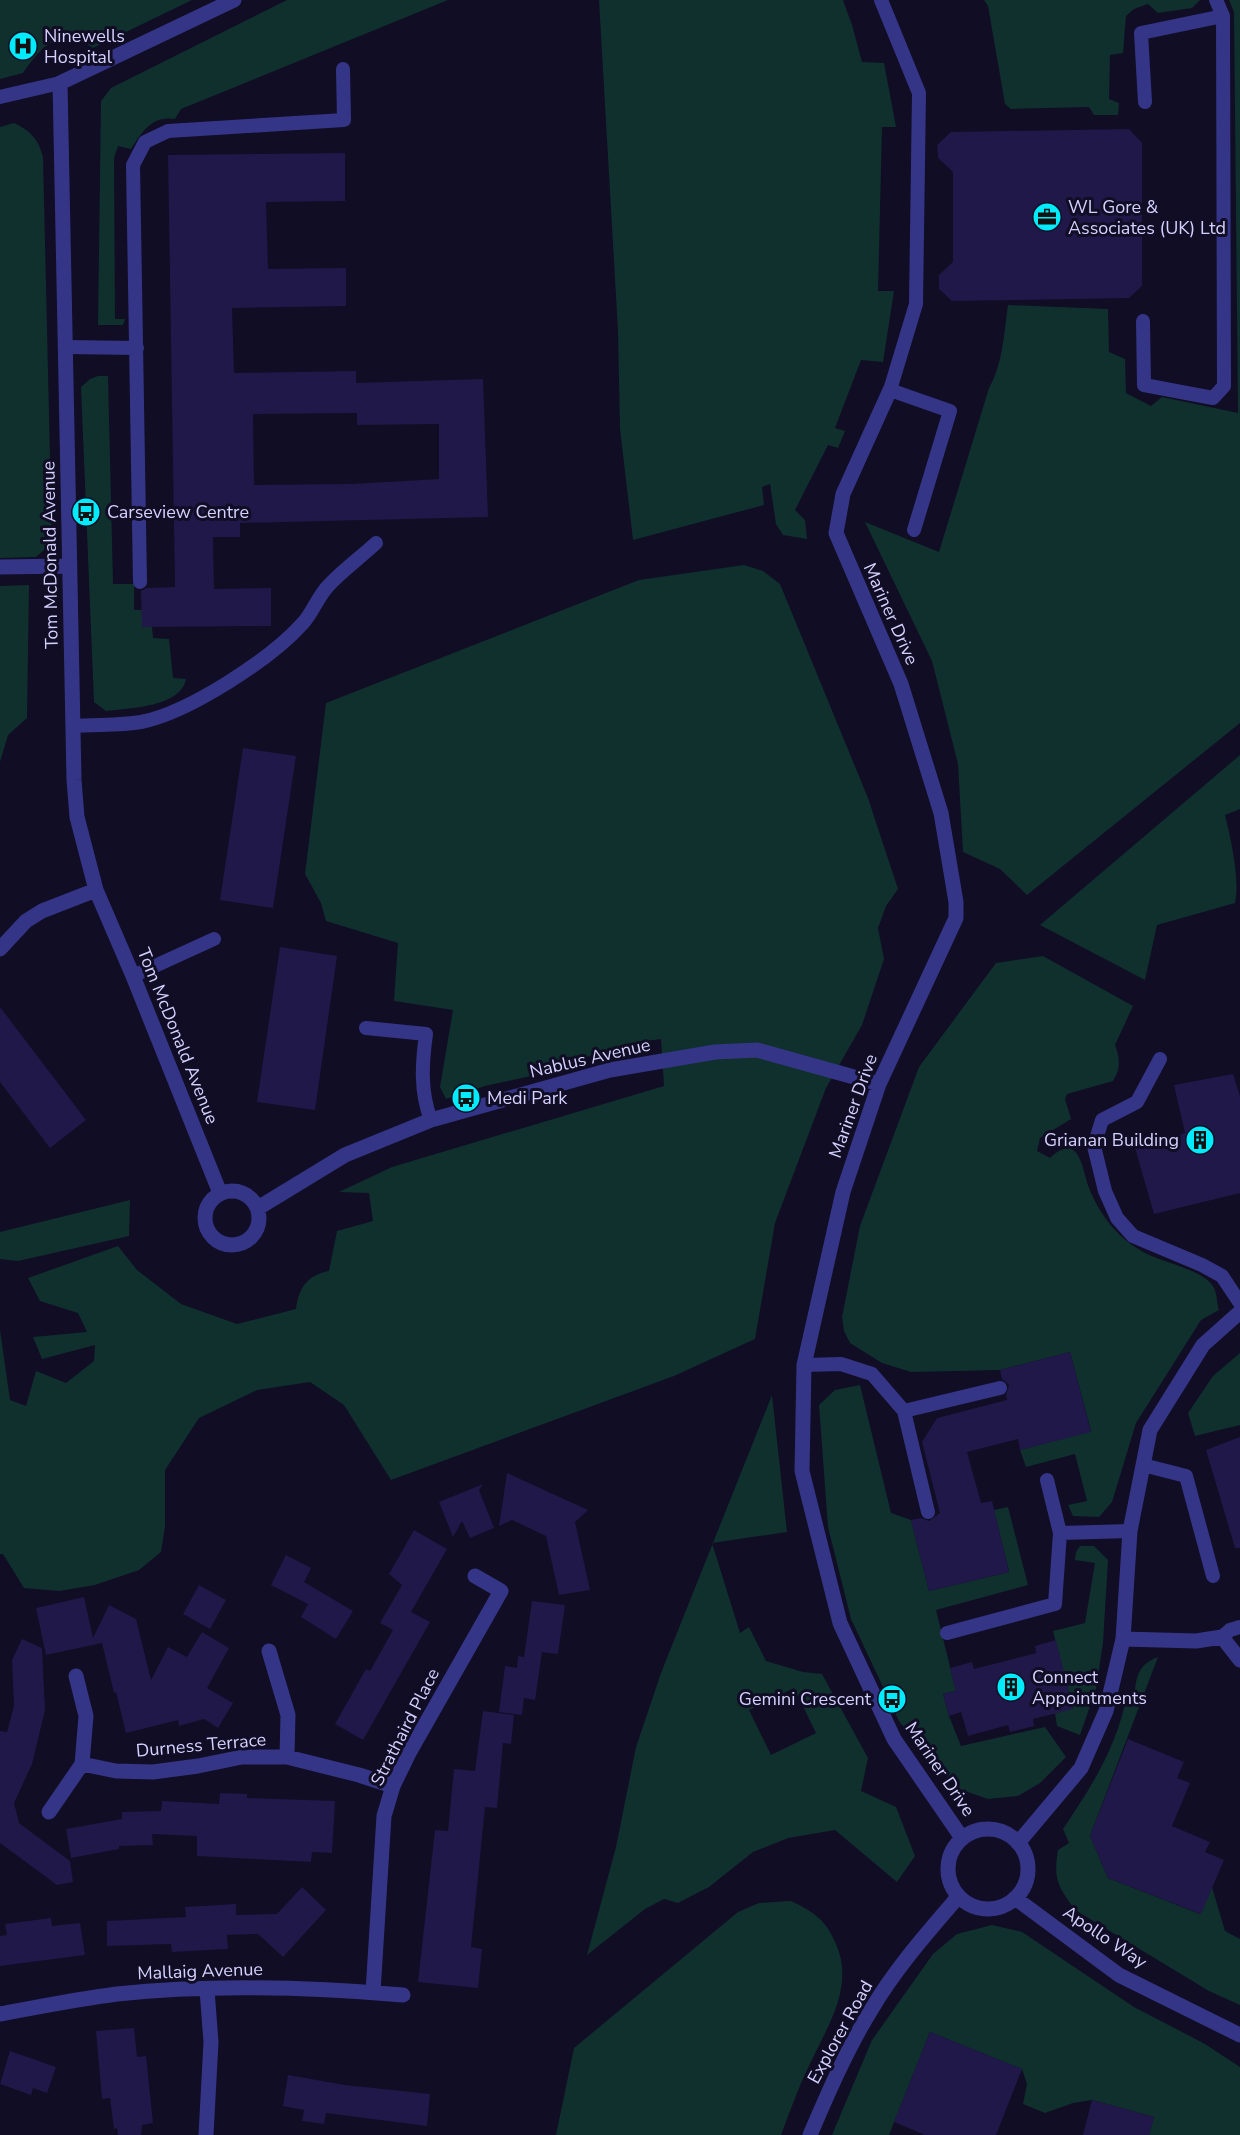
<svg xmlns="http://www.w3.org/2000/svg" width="1240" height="2135" font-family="'Nunito Sans',sans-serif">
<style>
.green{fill:#10302d;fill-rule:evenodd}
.building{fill:#201848;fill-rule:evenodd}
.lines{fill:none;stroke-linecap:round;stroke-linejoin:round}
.service{stroke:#353587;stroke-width:14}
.minor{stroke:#353587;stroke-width:15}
.labels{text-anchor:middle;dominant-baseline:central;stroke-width:6;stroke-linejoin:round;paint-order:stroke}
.poi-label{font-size:18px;fill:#d5d1ff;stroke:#100d25;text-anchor:start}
.street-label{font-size:18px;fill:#d5d1ff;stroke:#100d25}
</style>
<rect width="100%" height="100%" fill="#100d25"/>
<path class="green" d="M0 0H192L93 48C88 45 82 41 76 39 52 32 35 56 23 73L0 79Z
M287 0H448L181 109 175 119C152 115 142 132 131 149L118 146 114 158 115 319H125L123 325H98L101 101 111 88Z
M599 0H843L852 25 862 62 884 63 896 127H882L878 291H894L883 362 861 360 835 428 845 431 838 448 828 445 795 510 805 520 807 539 783 535 776 524 770 484 762 487 764 505 633 540 620 429 618 331Z
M984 0H1200L1192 8 1158 13 1148 4 1134 9 1126 16 1123 53 1110 55 1109 99 1119 103 1118 115H1094L1089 107 1011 109 1005 104 988 6Z
M1229 0H1240V723L1027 895 1000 869 963 852 958 764 932 661 865 522 939 552 989 388C1003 363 1004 333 1008 305L1108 309 1109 352 1125 359 1126 393 1151 406 1162 397 1238 413 1234 12Z
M14 123C30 130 39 140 43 157L52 543 36 557 0 558V127Z
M98 376H108L113 584H134V610H142V627H152L153 638 169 639 173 678 186 679C181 707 130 708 106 711L94 702 81 387 90 379Z
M744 565 763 571 780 584 868 798 898 889 886 906 878 928 884 959 862 1025 826 1088 775 1223 755 1339 674 1376 391 1480 344 1405 310 1382 257 1390 199 1418 165 1470V1527L161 1552 139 1570 95 1585 59 1591 24 1588 3 1554H0V1330L10 1400 26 1406 36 1371 66 1383 94 1361 95 1345 42 1359 33 1337 87 1332 78 1313 40 1301 28 1278 118 1246 137 1270 181 1304 237 1324 296 1309C299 1288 307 1275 329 1271L337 1231 373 1221 369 1193 339 1192 392 1167 664 1086 661 1039 625 1044 531 1076 485 1086 446 1099 440 1087 453 1010 394 1001 398 943 326 921 321 903 305 874 326 703 639 580Z
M29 585 27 718 8 735 0 762V586Z
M1240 755V809L1225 815C1231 840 1240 879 1235 903L1157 925 1145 980 1040 925Z
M1043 956 1133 1006 1115 1045C1120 1059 1121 1068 1113 1081L1067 1094 1065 1099 1071 1119 1040 1138 1037 1151 1050 1158C1080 1130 1082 1170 1089 1188 1095 1203 1105 1220 1116 1231 1123 1239 1136 1248 1145 1253 1163 1263 1204 1269 1214 1288 1217 1294 1217 1304 1219 1310L1201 1320 1136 1423 1112 1502 1099 1517 1073 1516 1068 1505 1087 1501 1075 1454 1026 1467 1020 1450 1091 1431 1070 1352 1000 1370 911 1372 882 1363 850 1343 844 1331 842 1317 860 1226 919 1067 996 963Z
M130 1200 129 1236 18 1261 0 1259V1232Z
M1240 1353V1425L1195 1436 1188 1413 1213 1376Z
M860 1385 891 1513 911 1520 929 1591 1009 1572 994 1510 1008 1507 1028 1585 936 1610 956 1691 943 1694 949 1716 961 1746 1045 1727 1066 1757 1040 1783 1018 1796 988 1799 959 1789 931 1763 899 1721 851 1619 828 1527 819 1405 835 1390Z
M772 1395 787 1532 712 1543 740 1633 749 1627 766 1661 803 1672 822 1674 868 1758 861 1791 896 1807 915 1856 897 1882 835 1830 788 1838 753 1852 709 1887 678 1903 664 1899 645 1909 587 1955 616 1847 636 1747 661 1673ZM794 1688 816 1733 771 1755 749 1710Z
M1080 1546H1094L1108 1560 1103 1643 1096 1689 1080 1735 1057 1726 1055 1713 1073 1708 1053 1631 1085 1623 1095 1563 1075 1560 1076 1552Z
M1158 1657 1090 1836 1108 1878 1200 1914 1212 1887 1225 1931 1240 1939V2005L1209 1991 1075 1910C1058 1886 1053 1880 1058 1850L1069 1843 1063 1829C1093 1784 1116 1749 1127 1695H1134C1137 1675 1138 1665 1158 1657Z
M791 1901C814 1912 826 1920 836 1944 855 1987 827 2027 809 2066 798 2088 790 2112 781 2135H556L574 2048 738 1912 759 1903Z
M992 1925 1022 1932 1134 2007 1205 2044 1240 2067V2135H1149L1154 2117 1092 2100 1073 2103 1045 2113 1023 2104 1027 2084 1022 2069 930 2032 889 2135H832L872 2040 933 1954 957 1934Z"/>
<path class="building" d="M1129 129 1142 143V286L1129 298 952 301 939 289V275L953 262V172L938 158 937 145 951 132Z
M345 153V201L266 202 268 269 346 268V306L232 308 234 373 356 371V383L483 379 488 517 240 523V537H213L214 589 271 588V626L142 627 141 591 147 588 175 587 168 155ZM357 413V425L439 424V479L352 484 254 485 253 414Z
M243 748 296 756 273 908 220 900Z
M280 947 337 956 315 1110 257 1102Z
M0 1007 86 1120 50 1148 0 1082Z
M1233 1074 1240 1096V1193L1154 1214 1135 1148 1185 1133 1174 1085Z
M1070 1352 1091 1432 1020 1450 1018 1439 967 1452 981 1503 992 1501 1009 1572 929 1591 911 1520 921 1518 929 1521 940 1513 922 1442 937 1418 1007 1400 1006 1395 1009 1385 1002 1379 1000 1370Z
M1240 1437V1548H1235L1206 1450Z
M507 1473 588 1510 575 1522 590 1590 559 1595 546 1536 512 1520 499 1526Z
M483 1484 479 1490 494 1528 470 1538 462 1521 453 1537 439 1502Z
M414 1530 447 1549 411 1612 430 1622 363 1740 335 1724 366 1669 370 1671 393 1630 380 1623 402 1585 389 1574Z
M286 1555 311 1568 304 1582 353 1611 336 1639 301 1617 308 1604 271 1585Z
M199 1585 226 1600 210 1629 183 1614Z
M84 1597 93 1638 109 1605 136 1619 151 1680 168 1647 187 1657 202 1632 229 1648 207 1688 233 1703 218 1728 204 1719 179 1726 178 1720 126 1733 116 1692 114 1693 102 1643 46 1655 36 1608Z
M532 1601 565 1605 558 1654 542 1652 535 1700 524 1698 522 1715 499 1712 505 1666 517 1668 518 1656 524 1657Z
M22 1639 42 1648 45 1710 32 1764 14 1803 19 1823 70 1861 73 1882 57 1885 0 1843V1731L7 1732 14 1706 12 1660Z
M1056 1640 1073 1709 1033 1719 1034 1726 1010 1732 1008 1725 968 1736 961 1712 949 1716 943 1694 956 1691 950 1668 972 1662 974 1669 1036 1653 1035 1646Z
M483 1711 514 1715 511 1744 503 1743 497 1808 485 1807 471 1947 482 1949 478 1988 418 1982 435 1830 448 1831 454 1769 475 1771Z
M1128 1739 1184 1762 1177 1778 1190 1783 1172 1826 1210 1842 1205 1852 1224 1860 1201 1914 1108 1878 1090 1836Z
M220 1793 247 1794V1798L335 1801 332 1853 312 1852 311 1862 197 1856V1836L152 1834 153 1845 119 1846V1849L71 1858 66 1829 122 1819V1812L161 1811 162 1801 219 1804Z
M302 1887 326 1910 283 1957 258 1934 227 1935 228 1949 172 1952 171 1944 107 1946V1921L186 1917 185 1907 236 1904V1915L277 1914Z
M51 1918 52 1926 80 1923 85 1955 0 1966V1936L7 1935 5 1924Z
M134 2028 137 2057 146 2056 153 2123 142 2125 141 2135H118L117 2128 114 2129 110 2098 102 2099 96 2031Z
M930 2032 1022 2069 996 2135H925L894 2122Z
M10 2051 56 2067 47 2093 33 2088 31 2095 0 2084Z
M288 2075 345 2085 430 2094 427 2126 326 2113 324 2124 302 2121 304 2110 283 2106Z
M1092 2100 1154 2117 1149 2135H1083Z"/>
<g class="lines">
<path class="service" d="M881 0 919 93 916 304 890 390 950 411 914 530
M0 97 60 83
M1145 102 1141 33 1223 16
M1143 321 1144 385 1213 398 1224 386 1223 16 1216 0
M66 347 137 348
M140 582 133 165 145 142 168 131 344 120 343 69
M73 726C95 724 119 726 141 722 188 713 271 659 303 623 313 612 318 596 329 585 343 570 361 557 376 543
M133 976 214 939
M366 1028 426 1034C422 1063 420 1092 431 1120
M1160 1059 1137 1102 1102 1120 1094 1146 1105 1191 1117 1218 1133 1236 1202 1265 1222 1276 1240 1303
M804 1365 841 1364 872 1374 904 1411
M1143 1465 1186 1476 1213 1576
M928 1512 904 1411 1000 1388
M1060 1533 1130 1531
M947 1633 1055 1604 1060 1533 1047 1480
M1222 1637 1230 1630 1240 1627"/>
<path class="minor" d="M890 390 843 494 836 533 901 684 941 813 956 902V918L879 1084 843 1192 804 1365 802 1471 840 1623 894 1739 962 1838
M0 567 69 566
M0 949 26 921 42 911 96 890
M205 1218a27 27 0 1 1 54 0a27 27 0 1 1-54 0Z
M220 1193 133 976 96 890 77 817 74 780 60 83 234 0
M258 1208 345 1155 431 1120 610 1070 715 1052 757 1050 879 1084
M1123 1639 1196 1641 1222 1637 1240 1660
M269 1651 288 1715 287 1757
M82 1764 116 1771 153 1772 198 1766 242 1757H287L359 1775 393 1786
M49 1812 82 1764 86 1716 76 1676
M948 1869a40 40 0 1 1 80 0a40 40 0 1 1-80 0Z
M1018 1843 1081 1768 1106 1711 1123 1639 1130 1531 1150 1430 1203 1345 1240 1312
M1015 1898 1119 1975 1240 2035
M373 1992 384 1816 393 1786 409 1753 501 1591 475 1576
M0 2014C38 2007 78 1999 117 1994 212 1984 308 1987 403 1995
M206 2135 211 2042 207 1990
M810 2135C828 2093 847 2049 871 2010 895 1969 927 1933 958 1897"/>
</g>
<defs>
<g id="hospital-disc" transform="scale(1.5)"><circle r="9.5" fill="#00ecfc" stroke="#100d25"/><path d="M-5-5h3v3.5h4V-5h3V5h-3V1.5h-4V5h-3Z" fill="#111"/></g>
<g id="office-disc" transform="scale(1.5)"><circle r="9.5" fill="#00ecfc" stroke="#100d25"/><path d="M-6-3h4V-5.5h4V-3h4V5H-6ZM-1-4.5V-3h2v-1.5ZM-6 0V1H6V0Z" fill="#111"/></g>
<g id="bus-disc" transform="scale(1.5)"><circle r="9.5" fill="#00ecfc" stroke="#100d25"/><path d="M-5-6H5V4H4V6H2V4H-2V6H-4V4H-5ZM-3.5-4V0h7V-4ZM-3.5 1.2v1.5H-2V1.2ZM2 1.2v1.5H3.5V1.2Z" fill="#111"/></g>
<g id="building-disc" transform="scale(1.5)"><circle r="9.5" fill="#00ecfc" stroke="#100d25"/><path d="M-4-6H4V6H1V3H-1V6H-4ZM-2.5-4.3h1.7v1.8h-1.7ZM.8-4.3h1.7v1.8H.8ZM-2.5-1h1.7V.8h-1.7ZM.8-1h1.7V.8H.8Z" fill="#111"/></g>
</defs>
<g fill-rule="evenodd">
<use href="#hospital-disc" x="23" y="46"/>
<use href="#office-disc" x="1047" y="217"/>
<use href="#bus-disc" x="86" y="512"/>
<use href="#bus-disc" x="466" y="1098"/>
<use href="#building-disc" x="1200" y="1140"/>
<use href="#building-disc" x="1011" y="1687"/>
<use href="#bus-disc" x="892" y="1699"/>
</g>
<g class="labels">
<g class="poi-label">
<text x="44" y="36">Ninewells<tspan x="44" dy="21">Hospital</tspan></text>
<text x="1068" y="207">WL Gore &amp;<tspan x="1068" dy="21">Associates (UK) Ltd</tspan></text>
<text x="107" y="512">Carseview Centre</text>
<text x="487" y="1098">Medi Park</text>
<text x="1179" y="1140" text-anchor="end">Grianan Building</text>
<text x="1032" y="1677">Connect<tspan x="1032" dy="21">Appointments</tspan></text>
<text x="871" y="1699" text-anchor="end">Gemini Crescent</text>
</g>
<g class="street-label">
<text transform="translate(50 555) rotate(-91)">Tom McDonald Avenue</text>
<text transform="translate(891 614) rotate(66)">Mariner Drive</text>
<text transform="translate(178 1036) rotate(68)">Tom McDonald Avenue</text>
<text transform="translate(590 1058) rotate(-13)">Nablus Avenue</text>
<text transform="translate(853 1106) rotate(-70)">Mariner Drive</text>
<text transform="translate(405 1727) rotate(-63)">Strathaird Place</text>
<text transform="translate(201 1745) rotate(-5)">Durness Terrace</text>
<text transform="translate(940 1769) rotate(56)">Mariner Drive</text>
<text transform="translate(1105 1937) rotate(34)">Apollo Way</text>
<text transform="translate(200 1971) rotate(-2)">Mallaig Avenue</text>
<text transform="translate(840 2032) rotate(-61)">Explorer Road</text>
</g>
</g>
</svg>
